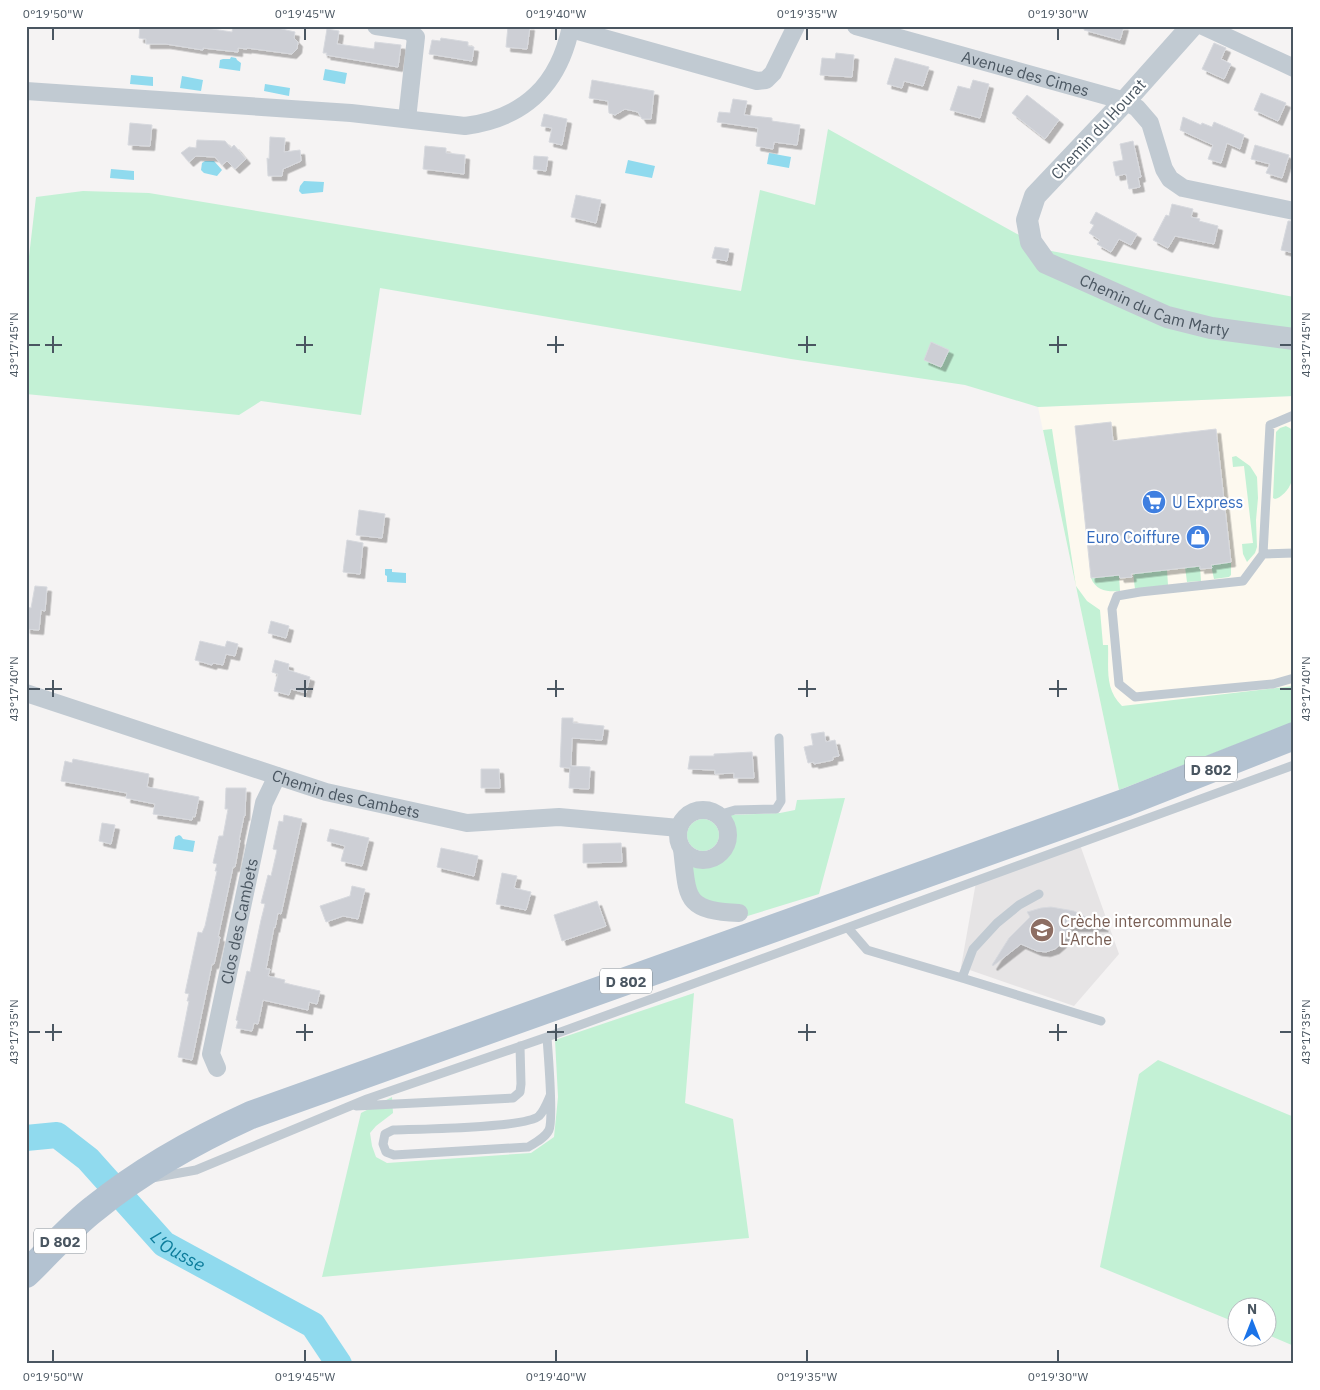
<svg xmlns="http://www.w3.org/2000/svg" width="1320" height="1390" font-family="'IBM Plex Sans',sans-serif">
<style>
.commercial{fill:#fdf9ef}
.education{fill:#e6e4e5}
.green{fill:#c3f1d5}
.water{fill:#90daee}
.lines{fill:none;stroke-linecap:round;stroke-linejoin:round}
.river{stroke:#90daee;stroke-width:26}
.building{fill:#cdcfd5;stroke:#d7d9de;filter:url(#shadow)}
.service{stroke:#c1cad2;stroke-width:9}
.minor{stroke:#c1cad2;stroke-width:18}
.tertiary{stroke:#c1cad2;stroke-width:22}
.primary{stroke:#b3c2d1;stroke-width:28}
.ticks{fill:none;stroke:#4a5661;stroke-width:2}
.labels{text-anchor:middle;dominant-baseline:central;stroke-width:4.5;stroke-linejoin:round;paint-order:stroke}
.shield{fill:#fff;stroke:#808990;stroke-width:1}
.shield-label{font-size:15px;font-weight:bold;fill:#4a5661}
.street-label{font-size:16px;fill:#4a5661;stroke:#fff}
.shop-label{font-size:16px;fill:#366cbe;stroke:#fff;text-anchor:start}
.education-label{font-size:16px;fill:#785e54;stroke:#fff;text-anchor:start}
.water-label{font-size:18px;font-style:italic;fill:#0c7c9b;stroke:#fff}
.neatline{fill:none;stroke:#4a5661;stroke-width:2}
.ticks-label{font-size:12px;text-anchor:middle;fill:#4a5661}
</style>
<defs>
<filter id="shadow"><feDropShadow dx="4.5" dy="4.5" stdDeviation="0" flood-color="#0004"/></filter>
</defs>
<rect width="100%" height="100%" fill="#f5f3f3"/>
<path class="commercial" d="M1294 396V722L1119 790 1038 407Z"/>
<path class="education" d="M1079 842 1119 954 1074 1006 961 967 976 882Z"/>
<path class="green" d="M828 129 1046 250 1294 297V396L1038 407 965 385 791 359 380 288 361 415 261 401 239 415 26 394V282L36 197 83 191 149 193 741 291 760 190 815 205Z
M1286 426C1289 428 1290 427 1292 431 1296 438 1295 476 1291 483 1289 489 1281 498 1275 499L1273 498 1276 432 1280 428Z
M1052 429 1076 586 1087 601 1100 610 1103 645H1108C1109 667 1104 689 1122 706L1294 686V722L1119 790 1043 430Z
M1236 456 1250 466 1257 477 1258 498 1256 520 1257 547 1255 553 1247 562 1243 554 1242 544 1253 543 1244 466 1233 467 1232 457Z
M1231 562V575L1229 577 1214 579 1211 565Z
M1200 566 1201 581 1187 582 1185 567Z
M1167 570 1168 585 1135 589 1133 573Z
M1119 575 1120 591C1108 592 1096 591 1091 578Z
M845 798 819 894 741 918 712 906 690 892 691 863C708 866 734 860 733 838 733 829 727 824 729 815L780 813 795 810 797 800Z
M687 835a16 16 0 1 1 32 0a16 16 0 1 1-32 0Z
M694 993 685 1103 733 1119 749 1238 322 1277 361 1113 392 1097 393 1113 376 1126 370 1133 372 1146 376 1157 387 1163 531 1153 554 1137 558 1097 555 1040Z
M1158 1060 1294 1117V1346L1268 1335V1308H1238L1237 1323 1100 1267 1139 1074Z"/>
<path class="water" d="M231 57 236 58 237 60 241 63 240 71 219 68 220 60 223 59H230Z
M325 69 347 73 345 84 323 80Z
M131 75 153 77V86L130 84Z
M182 76 203 80 201 91 180 88Z
M265 84 290 88 289 96 264 91Z
M769 153 791 157 789 168 767 164Z
M628 160 655 166 652 178 625 173Z
M205 161H214L222 170 217 176 204 173 201 170 202 163Z
M111 169 134 171V180L110 178Z
M304 181 324 182 323 192 302 194 299 191 300 186Z
M385 569H392V572L406 573V583L387 582V576L385 575Z
M179 835 181 836 183 839 195 841 193 852 173 849 175 837Z"/>
<g class="lines">
<path class="river" id="s1" d="M26 1138 57 1135 88 1159 164 1244 313 1325 339 1364"/>
</g>
<path class="building" d="M140 26H207L206 28 232 32 233 26H268L295 32 294 38 298 42 297 49 292 54 247 48V49L238 48V52L203 48V50L166 44H146V39L139 38Z
M508 26H530L527 49 506 47Z
M1085 26H1124L1120 40 1084 30Z
M327 29 339 31 337 44 374 49 375 42 401 45 398 67 326 55 327 53H323Z
M441 38 468 42V46L474 47 472 61 429 54 432 40 440 41Z
M1214 43 1226 48 1221 59 1231 64 1224 79 1202 69Z
M836 53 854 55 852 77 820 75 822 58 835 59Z
M895 58 929 67 923 86 904 81 902 88 887 84Z
M592 80 654 91 651 119H642L638 112 625 109 615 115 609 113 608 101 589 98Z
M973 80 989 84 980 118 950 110 958 86 970 89Z
M1261 93 1286 103 1278 121 1254 110Z
M1027 95 1059 120 1045 139 1012 113Z
M733 99 747 101 744 115 772 118V121L800 125 797 145 774 142 773 149 756 146 758 128 717 122 719 112 730 113Z
M544 114 567 119 562 145 549 142 552 128 541 126Z
M1183 117 1201 125 1202 123 1212 127 1214 122 1244 135 1240 149 1227 143 1221 163 1208 159 1213 145 1180 130Z
M130 123 152 125 150 146 128 145Z
M270 137 285 138 284 152 300 150 301 161 283 169 282 176H268L267 158 269 159Z
M197 140 225 141 231 148 234 145 246 159 235 169 227 161 222 165 215 157 196 156 189 162 181 153 189 147 196 148Z
M1133 141 1141 177 1138 178 1140 187 1129 189 1126 174 1116 176 1113 162 1123 160 1120 144Z
M1255 145 1289 155 1282 178 1266 173 1270 164 1251 159Z
M425 146 446 148V153L465 155 464 174 423 169Z
M534 156 548 157 546 171 533 169Z
M576 195 601 200 596 223 571 217Z
M1172 204 1193 209 1191 217 1200 219 1199 221 1218 226 1214 244 1175 236 1168 248 1153 240 1166 215 1169 216Z
M1096 212 1137 234 1131 245 1119 239 1111 252 1097 244 1100 240 1089 233 1094 225 1090 223Z
M1288 221H1294V253L1281 250Z
M715 247 729 249 727 261 712 258Z
M931 342 949 350 941 367 924 360Z
M1111 422 1113 441 1216 429 1231 562 1211 565 1212 568 1200 569V566L1131 574 1132 577 1120 578 1119 575 1091 578 1075 426Z
M359 510 385 514 382 538 356 535Z
M347 540 363 543 360 574 343 572Z
M35 586 47 587 45 611 41 610 39 630 26 629V607L31 608Z
M271 621 289 626 286 638 268 633Z
M200 641 225 647 227 641 238 644 235 656 226 654 223 665 213 663 212 665 195 660Z
M275 660 289 664 288 670 310 677 306 693 291 689 289 695 274 691 278 674 272 672Z
M562 718H573V723L604 726 602 740 572 738 571 766 590 767 589 789 569 788 570 768 560 767Z
M824 732 826 742 835 740 839 756 833 757V760L814 764V762L808 763 804 747 813 745 811 734Z
M752 752 754 778H734V773L715 774V770L688 769 690 756H714V754Z
M73 759 149 774 147 787 199 797 195 817 193 816 192 820 153 814 155 804 126 798 127 793 61 781 65 761 72 763Z
M481 769H499L500 788H481Z
M226 788H246L245 816H244L239 840H240L235 867H233L218 937H220L214 964H212L192 1060 178 1057 189 1001H187L189 994 185 993 198 932 202 933 205 926 217 871H215L217 864 213 863 219 836H223L228 809H225Z
M284 815 302 819 281 914 278 913 275 928 274 927 266 969H270L268 976 285 980 284 983 320 991 317 1004 309 1002 308 1010 263 1000 258 1024 254 1023 252 1031 236 1028 238 1021 236 1020 247 971 250 972 261 920 265 904 261 903 268 875 271 876 277 850 273 849 279 821 283 822Z
M102 823 115 825 111 844 99 841Z
M330 829 369 838 362 866 341 861 345 846 327 841Z
M621 843 622 862 583 863V844Z
M441 848 478 856 474 876 437 867Z
M502 873 517 876 514 888 531 892 526 910 496 904Z
M352 886 365 889 358 919 343 916 326 922 320 906 350 896Z
M597 901 606 926 562 941 554 915Z
M1051 907 1074 911 1104 927H1071L1063 942 1055 949 1046 952 1037 951 1021 944 993 966 992 965 1009 938 1030 917 1027 912 1041 908Z"/>
<g class="lines">
<path class="service" d="M1294 415 1270 425 1263 554 1294 553
M1263 554 1243 581 1140 592 1117 596 1112 609 1119 684 1135 697 1273 684 1294 678
M718 815 735 810 776 809 781 801 779 738
M848 928 867 950 962 978 1101 1021
M962 978 973 949 997 923 1019 905 1039 894
M547 1037C548 1054 554 1119 549 1130 545 1138 535 1143 528 1147L394 1155 386 1152 383 1144 385 1134 393 1130C417 1129 526 1128 539 1116 544 1111 547 1103 550 1096
M356 1106 513 1098 520 1092 521 1084 520 1046
M152 1178 196 1170 367 1099 547 1037 1294 765"/>
<g class="minor">
<path d="M376 26 409 31 416 37 407 119"/>
<path id="s2" d="M856 26 1125 101 1137 108 1150 123 1164 169 1170 179 1183 188 1294 211"/>
<path d="M1203 26 1294 68"/>
<path d="M571 29 757 81 766 80 773 73 796 26"/>
<path d="M26 91 351 113 465 126C525 118 559 85 571 26"/>
<path id="s3" d="M26 693 326 792 467 823 559 817 679 828"/>
<circle cx="703" cy="835" r="25"/>
<path d="M682 849C688 897 683 911 739 913"/>
<path id="s4" d="M217 1068 211 1054 264 803 277 776"/>
</g>
<path class="tertiary" id="s5" d="M1192 26 1125 101 1035 196 1027 220 1031 242 1046 263 1167 317 1211 328 1294 339"/>
<path class="primary" d="M26 1274C49 1252 70 1227 95 1208 142 1170 196 1140 251 1115L1127 802 1294 736"/>
</g>
<path class="ticks" d="M53 28V40M305 28V40M556 28V40M807 28V40M1058 28V40M53 336V353M305 336V353M556 336V353M807 336V353M1058 336V353M28 345H40M45 345H62M296 345H313M547 345H564M798 345H816M1049 345H1067M1280 345H1292M53 680V697M305 680V697M556 680V697M807 680V697M1058 680V697M28 689H40M45 689H62M296 689H313M547 689H564M798 689H816M1049 689H1067M1280 689H1292M53 1024V1041M305 1024V1041M556 1024V1041M807 1024V1041M1058 1024V1041M28 1032H40M45 1032H62M296 1032H313M547 1032H564M798 1032H816M1049 1032H1067M1280 1032H1292M53 1350V1362M305 1350V1362M556 1350V1362M807 1350V1362M1058 1350V1362"/>
<defs>
<g id="supermarket-disc" transform="scale(1.25)"><circle r="9.5" fill="#3f7fe0" stroke="#fff"/><path d="M-6-5.5h2.5l.6 2H6L4.5 2H-2.5L-4.4-4H-6ZM-1.5 3.2a1.3 1.3 0 1 0 .1 0ZM3 3.2a1.3 1.3 0 1 0 .1 0Z" fill="#fff"/></g>
<g id="shop-disc" transform="scale(1.25)"><circle r="9.5" fill="#3f7fe0" stroke="#fff"/><path d="M-5-2.5h2.3a2.7 3.5 0 0 1 5.4 0H5L5.5 6h-11ZM-1.5-2.5h3a1.5 2.3 0 0 0-3 0Z" fill="#fff"/></g>
<g id="school-disc" transform="scale(1.25)"><circle r="9.5" fill="#8d6e63" stroke="#fff"/><path d="M0-5L7-2L0 1L-7-2ZM-4 1L0 2.5L4 1V4Q0 6-4 4Z" fill="#fff"/></g>
</defs>
<g fill-rule="evenodd">
<use href="#supermarket-disc" x="1154" y="502"/>
<use href="#shop-disc" x="1198" y="537"/>
<use href="#school-disc" x="1042" y="930"/>
</g>
<g class="labels">
<g class="shield">
<rect x="1185" y="756.5" width="52" height="25" rx="4"/>
<rect x="600" y="968.5" width="52" height="25" rx="4"/>
<rect x="34" y="1228.5" width="52" height="25" rx="4"/>
</g>
<g class="shield-label">
<text x="1211" y="769">D 802</text>
<text x="626" y="981">D 802</text>
<text x="60" y="1241">D 802</text>
</g>
<g class="street-label">
<text stroke="none"><textPath href="#s2" startOffset="176">Avenue des Cimes</textPath></text>
<text transform="translate(1098 129) rotate(-47)">Chemin du Hourat</text>
<text stroke="none"><textPath href="#s5" startOffset="422">Chemin du Cam Marty</textPath></text>
<text stroke="none"><textPath href="#s3" startOffset="336">Chemin des Cambets</textPath></text>
<text stroke="none"><textPath href="#s4" startOffset="151">Clos des Cambets</textPath></text>
</g>
<g class="shop-label">
<text x="1172" y="502">U Express</text>
<text x="1180" y="537" text-anchor="end">Euro Coiffure</text>
</g>
<g class="education-label">
<text x="1060" y="921">Crèche intercommunale<tspan x="1060" dy="18">L'Arche</tspan></text>
</g>
<g class="water-label">
<text stroke="none"><textPath href="#s1" startOffset="200">L'Ousse</textPath></text>
</g>
</g>
<rect width="1320" height="1390" fill="none" stroke="#ffffff" stroke-width="55"/>
<g transform="translate(1252 1322)"><circle r="24" fill="#ffffff" stroke="#b7bbc0"/>
<path d="M0-4L9 19L0 12L-9 19Z" fill="#1a73e8"/>
<text y="-8" font-size="14" font-weight="bold" text-anchor="middle" fill="#4a5661">N</text>
</g>
<rect x="28" y="28" width="1264" height="1334" class="neatline"/>
<g class="ticks-label">
<text x="53" y="18">0°19'50"W</text>
<text x="305" y="18">0°19'45"W</text>
<text x="556" y="18">0°19'40"W</text>
<text x="807" y="18">0°19'35"W</text>
<text x="1058" y="18">0°19'30"W</text>
<text transform="translate(14 345) rotate(-90)" y="4">43°17'45"N</text>
<text transform="translate(1306 345) rotate(-90)" y="4">43°17'45"N</text>
<text transform="translate(14 689) rotate(-90)" y="4">43°17'40"N</text>
<text transform="translate(1306 689) rotate(-90)" y="4">43°17'40"N</text>
<text transform="translate(14 1032) rotate(-90)" y="4">43°17'35"N</text>
<text transform="translate(1306 1032) rotate(-90)" y="4">43°17'35"N</text>
<text x="53" y="1381">0°19'50"W</text>
<text x="305" y="1381">0°19'45"W</text>
<text x="556" y="1381">0°19'40"W</text>
<text x="807" y="1381">0°19'35"W</text>
<text x="1058" y="1381">0°19'30"W</text>
</g>
</svg>
